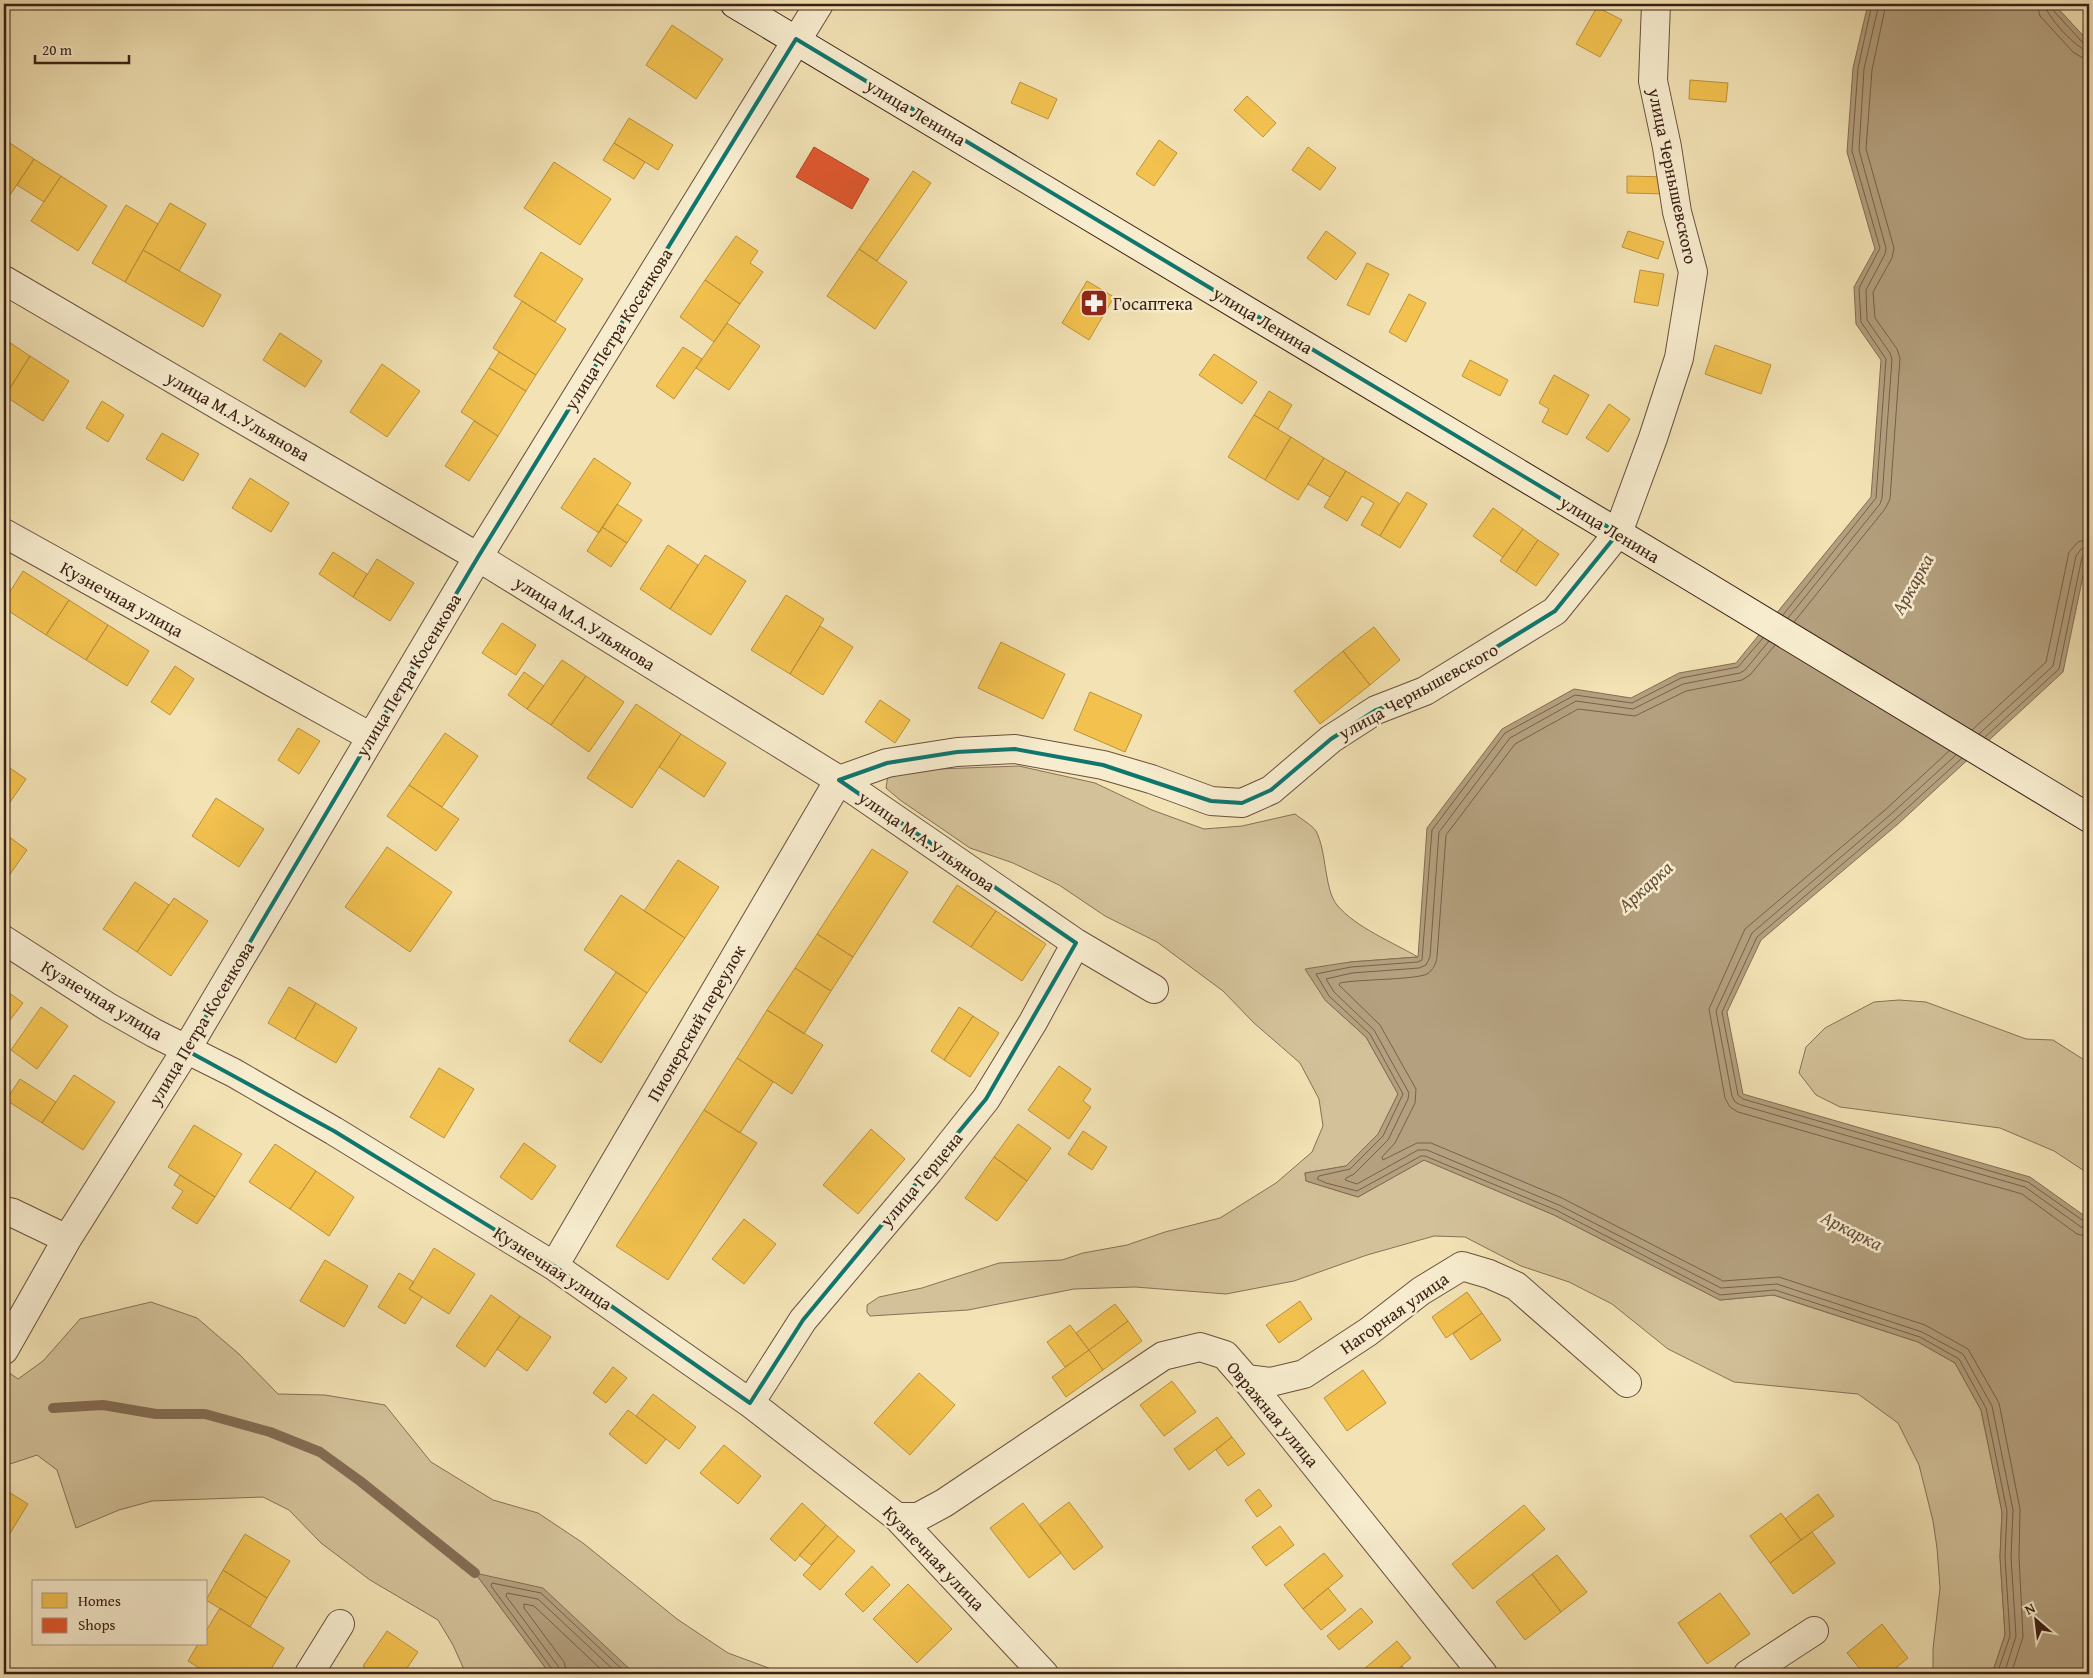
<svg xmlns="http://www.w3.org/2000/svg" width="2093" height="1678" font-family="'Gentium Book Plus',serif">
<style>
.green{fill:#d3c199;stroke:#887058}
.water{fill:#b4a07e;stroke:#846d54}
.homes{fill:#f2c14e;stroke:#bb913d}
.shops{fill:#e4572e;stroke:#b24627}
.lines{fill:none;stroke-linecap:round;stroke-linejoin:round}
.shore{stroke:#78604a;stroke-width:1}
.stream{stroke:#846d54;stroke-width:10}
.minor-casing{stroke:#6a503e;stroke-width:30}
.secondary-casing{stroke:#3c2016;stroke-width:30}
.minor{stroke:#f7ecce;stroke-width:28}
.secondary{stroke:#f7ecce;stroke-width:28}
.marked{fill:none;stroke:#0f766e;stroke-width:4;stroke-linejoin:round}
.labels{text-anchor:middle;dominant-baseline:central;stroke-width:5;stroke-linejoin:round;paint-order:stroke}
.street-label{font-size:18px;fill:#3c2016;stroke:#f7ecce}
.poi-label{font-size:18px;fill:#3c2016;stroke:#f7ecce;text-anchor:start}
.water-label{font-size:19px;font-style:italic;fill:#664d3a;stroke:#f7ecce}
</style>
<rect width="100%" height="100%" fill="#f2e2b4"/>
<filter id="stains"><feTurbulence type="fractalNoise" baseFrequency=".004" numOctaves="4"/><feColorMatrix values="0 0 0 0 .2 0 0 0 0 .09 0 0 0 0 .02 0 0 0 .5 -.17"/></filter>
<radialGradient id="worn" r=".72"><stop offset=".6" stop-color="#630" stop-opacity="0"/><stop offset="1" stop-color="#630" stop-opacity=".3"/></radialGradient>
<path class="green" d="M1019 766 1095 783 1152 810 1204 829 1242 826 1295 814C1301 819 1312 825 1316 831 1327 852 1324 889 1337 905 1355 927 1394 943 1418 957L1350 962 1325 1000 1366 1037 1398 1094 1379 1133 1346 1166 1305 1173 1306 1181 1358 1197 1424 1160 1554 1215 1720 1300 1773 1295 1918 1342 1955 1363 1981 1410 2002 1512 2000 1557 2005 1635 1992 1674H1933V1649L1940 1588 1937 1548 1933 1521 1919 1465 1898 1423 1858 1394 1734 1382 1668 1349 1612 1304 1569 1282 1521 1266 1465 1237 1434 1236 1367 1255 1294 1281 1226 1294 1135 1287 1074 1289 968 1310 870 1316 867 1312V1305L879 1297 922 1288 999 1263 1062 1260 1083 1253 1127 1245 1165 1232 1220 1218 1276 1183 1312 1152 1323 1126 1319 1099 1300 1063 1254 1023 1223 991 1157 942 1105 916 1059 885 1013 863 970 848 900 800 886 788 888 775 910 770Z
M1899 1000 1926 1002 2026 1039 2053 1040 2089 1063V1174L2054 1151 2000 1128 1840 1107 1816 1095 1799 1073 1806 1047 1825 1028 1874 1002Z
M151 1302 197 1318 239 1354 278 1394 325 1395 385 1405 431 1462 493 1500 538 1513 583 1543 677 1619 728 1653 785 1674H635L614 1657 476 1574 550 1674H466L453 1645 438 1620 370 1580 321 1543 289 1510 263 1497 152 1501 119 1510 76 1528 57 1470 37 1455 4 1466V1369L18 1379 43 1361 80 1319Z"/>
<path class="water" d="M1868 4H2054L2089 42V547L2063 672 1898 824 1761 940 1727 1012 1743 1094 2030 1177 2089 1219V1674H1992L2005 1635 2000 1557 2002 1512 1981 1410 1955 1363 1918 1342 1774 1295 1720 1300 1554 1215 1424 1160 1358 1197 1306 1181 1305 1173 1346 1166 1378 1134 1398 1094 1366 1037 1325 1000 1305 969 1350 962 1418 957 1427 828 1502 729 1574 689 1631 698 1679 673 1736 663 1871 497 1881 360 1856 324 1854 287 1875 249 1847 152 1853 68Z
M475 1573 543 1588 635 1674H550Z"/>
<path class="homes" d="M1597 7 1622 20 1600 57 1576 44Z
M672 25 723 59 696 99 646 65Z
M1690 80 1728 83 1726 102 1689 99Z
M1020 82 1057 99 1048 119 1011 103Z
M1247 96 1276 123 1263 137 1234 110Z
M629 118 673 145 658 170 614 143Z
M4 139 34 159 6 201 4 199Z
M1159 140 1177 153 1154 186 1136 174Z
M614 143 645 162 634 179 603 160Z
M1308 147 1336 168 1320 190 1292 170Z
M34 159 61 176 44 202 17 185Z
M554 162 611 199 580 245 524 208Z
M913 171 931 183 877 261 859 249Z
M61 176 107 206 78 251 31 221Z
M1627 176 1667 177 1666 194 1627 193Z
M170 203 206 224 179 271 143 250Z
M126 205 158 224 125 282 92 263Z
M1326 231 1356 253 1336 280 1307 258Z
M1628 231 1664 242 1658 259 1622 247Z
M736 236 758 251 750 263 763 272 740 304 705 280Z
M859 249 907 282 875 329 827 296Z
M143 250 221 295 203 327 125 282Z
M541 252 583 279 555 322 514 296Z
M1367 263 1389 274 1369 315 1347 305Z
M1640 270 1664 274 1658 306 1634 302Z
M705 280 740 304 714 342 680 317Z
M1087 281 1114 297 1089 340 1062 323Z
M1409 294 1426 303 1406 342 1389 332Z
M522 301 566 329 536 375 493 348Z
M727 323 760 346 729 390 696 368Z
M280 333 322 361 305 387 263 360Z
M9 342 30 356 4 398V350Z
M1715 345 1771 365 1761 394 1705 374Z
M683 347 702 359 674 399 656 386Z
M499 352 536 375 526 391 489 368Z
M1214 354 1257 382 1242 404 1199 375Z
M30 356 69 381 43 421 5 396Z
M1470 360 1508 380 1500 396 1462 376Z
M382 364 420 391 387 437 350 412Z
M489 368 526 391 498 436 461 412Z
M1554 375 1589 395 1567 435 1542 422 1549 409 1539 403Z
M1269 391 1292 405 1278 429 1254 415Z
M102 401 124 415 108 442 86 428Z
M1609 404 1630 419 1608 452 1586 438Z
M1254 415 1291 437 1265 480 1228 457Z
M474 421 498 436 469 481 445 466Z
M162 433 199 454 183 481 146 459Z
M1291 437 1324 458 1298 500 1265 480Z
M594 458 631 483 599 533 561 508Z
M1324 458 1346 471 1330 497 1308 484Z
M1346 471 1399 503 1380 536 1361 525 1374 503 1362 496 1347 521 1324 507Z
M250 478 289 503 271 532 232 508Z
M1407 492 1427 504 1400 548 1380 536Z
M617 504 642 520 627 543 602 527Z
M1493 508 1523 529 1503 557 1473 536Z
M602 527 627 543 611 567 587 551Z
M1523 529 1538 540 1516 572 1500 561Z
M1538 540 1559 554 1536 586 1516 572Z
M668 545 698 565 670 609 640 589Z
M333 552 367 574 353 597 319 574Z
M705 555 746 581 711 635 670 609Z
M377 559 414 583 390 621 353 597Z
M23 571 69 600 46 635 4 608V601Z
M786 595 824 619 790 674 751 650Z
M69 600 108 625 86 660 46 635Z
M502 623 536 645 516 675 482 653Z
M108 625 149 651 127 686 86 660Z
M820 626 853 647 823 695 790 674Z
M1374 627 1400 660 1370 685 1343 651Z
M1001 642 1065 674 1043 719 978 688Z
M1343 651 1370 685 1320 724 1294 691Z
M562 660 586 676 551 725 527 709Z
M175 666 194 679 170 715 151 702Z
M524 672 544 686 527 709 508 695Z
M586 676 624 702 589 752 551 725Z
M1090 692 1142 715 1125 752 1074 730Z
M880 700 910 720 895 743 865 722Z
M636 704 681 734 632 808 587 778Z
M298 728 320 741 299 774 278 760Z
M445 733 478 756 442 807 409 785Z
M681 734 726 763 704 797 659 767Z
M4 764 26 779 4 811Z
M409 785 459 819 436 851 387 816Z
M216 798 264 829 239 867 192 836Z
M4 833 27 850 8 877 4 874Z
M387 847 452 892 410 952 345 907Z
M872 849 908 872 853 957 817 934Z
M678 860 719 887 685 938 644 911Z
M135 882 169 905 137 952 103 929Z
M957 885 996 911 971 947 933 922Z
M621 895 685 938 647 993 584 950Z
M174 898 208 921 171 976 137 952Z
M996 911 1046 944 1022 981 971 947Z
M817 934 853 957 831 991 795 968Z
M795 968 831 991 804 1034 767 1010Z
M616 972 647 993 601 1063 569 1041Z
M289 987 316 1003 295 1039 268 1023Z
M4 989 23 1003 4 1028Z
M316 1003 357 1028 336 1063 295 1039Z
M41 1007 68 1026 37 1069 11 1050Z
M959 1007 973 1016 944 1060 931 1051Z
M767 1010 823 1045 792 1094 737 1058Z
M973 1016 999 1033 970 1077 944 1060Z
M737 1058 773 1082 740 1133 704 1110Z
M1059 1066 1091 1089 1083 1101 1091 1107 1069 1139 1028 1110Z
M439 1068 474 1089 444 1138 410 1117Z
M74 1075 115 1102 83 1150 42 1123Z
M20 1079 56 1102 42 1123 6 1100Z
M704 1110 757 1143 668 1280 616 1246Z
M1018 1124 1051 1148 1027 1181 994 1157Z
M194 1125 242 1154 215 1197 168 1167Z
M871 1129 905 1159 858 1214 823 1185Z
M1083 1131 1107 1147 1092 1170 1068 1154Z
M524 1143 556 1166 532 1200 500 1177Z
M275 1144 316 1171 290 1209 249 1182Z
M994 1157 1027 1181 997 1221 965 1198Z
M316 1171 354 1197 329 1236 290 1209Z
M180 1175 215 1197 197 1224 172 1208 183 1191 174 1185Z
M744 1219 776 1244 744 1284 712 1259Z
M434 1248 475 1274 449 1314 409 1289Z
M325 1260 368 1286 344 1327 300 1301Z
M399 1273 414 1282 409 1289 422 1297 405 1324 378 1307Z
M1467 1292 1482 1313 1446 1338 1432 1317Z
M491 1295 520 1316 485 1367 456 1346Z
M1300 1301 1312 1319 1279 1343 1266 1325Z
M1115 1304 1128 1321 1089 1350 1076 1333Z
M1482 1313 1501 1340 1471 1360 1453 1334Z
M520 1316 551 1337 527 1371 497 1349Z
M1128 1321 1142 1341 1103 1370 1089 1350Z
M1070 1325 1089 1350 1065 1367 1047 1342Z
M1089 1350 1103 1370 1066 1397 1052 1377Z
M613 1367 627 1378 606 1403 593 1393Z
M1363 1370 1386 1403 1347 1431 1324 1398Z
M919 1373 955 1405 910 1455 874 1423Z
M1172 1381 1196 1412 1164 1436 1140 1405Z
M653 1394 696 1427 679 1449 636 1416Z
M628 1410 666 1439 646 1464 609 1434Z
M1217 1417 1232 1437 1189 1470 1174 1449Z
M1232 1437 1245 1454 1228 1466 1216 1450Z
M724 1445 761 1476 738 1504 700 1473Z
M4 1489 28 1504 9 1535 4 1532Z
M1259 1489 1272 1506 1257 1517 1245 1500Z
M1818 1494 1834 1516 1801 1540 1785 1519Z
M1069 1502 1103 1547 1074 1570 1039 1525Z
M802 1503 826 1525 795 1561 770 1539Z
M1023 1503 1061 1553 1029 1578 990 1528Z
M1524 1505 1545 1529 1473 1589 1452 1564Z
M1781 1513 1801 1540 1770 1563 1750 1536Z
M826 1525 838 1536 811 1565 799 1555Z
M1280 1526 1294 1545 1266 1566 1252 1547Z
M1812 1532 1835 1563 1793 1594 1770 1563Z
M245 1534 290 1561 267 1598 223 1570Z
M838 1536 855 1551 820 1590 803 1575Z
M1324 1553 1343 1576 1303 1609 1284 1585Z
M1557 1555 1587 1592 1561 1612 1532 1574Z
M872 1566 890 1585 863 1612 845 1594Z
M223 1570 267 1598 250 1627 206 1600Z
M1532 1574 1561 1612 1525 1640 1496 1602Z
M908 1584 952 1629 917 1663 873 1619Z
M1328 1588 1346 1610 1321 1630 1303 1609Z
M1720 1593 1750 1634 1707 1664 1678 1623Z
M220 1608 284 1648 268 1674H209L188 1661 198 1644H206V1631Z
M1361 1608 1373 1622 1339 1650 1327 1636Z
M1882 1624 1908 1658 1888 1674H1864L1847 1653Z
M387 1631 418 1652 403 1674H374L363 1666Z
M1397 1641 1411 1658 1392 1674H1358Z
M1402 1666 1410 1674H1392Z"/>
<path class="shops" d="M814 147 869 179 852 209 796 177Z"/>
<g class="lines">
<path class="shore" d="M2037 4 2040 16 2073 52 2081 57 2089 59
M2045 4C2045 15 2078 51 2089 51
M2051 4 2052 9 2083 43 2089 45
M1783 615 1876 498 1886 359 1861 322 1859 288 1880 248 1852 151 1858 68 1872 4
M1788 618 1880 504 1882 498 1892 359 1890 353 1867 320 1866 290 1885 254 1886 248 1859 150 1864 69 1879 4
M1794 622 1885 509 1890 499 1900 358 1897 349 1875 318 1873 292 1892 258 1894 248 1866 149 1872 70 1886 4
M1763 638 1738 667 1681 678 1632 703 1575 695 1505 733 1432 830 1422 960 1418 962 1351 967 1316 974 1329 996 1370 1034 1403 1094 1383 1136 1350 1169 1319 1176 1317 1179 1326 1183 1357 1191 1421 1156H1425L1556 1210 1720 1295 1775 1290 1920 1337 1959 1359 1986 1408 2007 1511 2005 1557 2010 1636 1997 1674
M1769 641 1745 670 1740 673 1683 684 1633 709 1576 701 1510 738 1439 832 1430 957 1426 965 1419 968 1352 973 1326 979 1334 992 1374 1030 1409 1093 1408 1099 1388 1140 1354 1174 1346 1178 1345 1180 1357 1184 1418 1150H1427L1559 1205 1721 1288 1777 1284 1922 1332 1963 1354 1992 1406 2013 1510 2011 1557 2016 1636 2004 1674
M1775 645 1750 675 1742 680 1686 691 1635 716 1578 709 1515 744 1446 835 1437 957C1436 964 1433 970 1427 974 1414 980 1359 979 1340 983L1339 985 1380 1025 1416 1089 1415 1103 1395 1143 1382 1157 1383 1160 1417 1143H1431L1562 1198 1723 1281 1779 1277 1925 1325 1968 1349 1999 1403 2020 1509 2019 1557 2023 1637 2011 1674
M1972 730 2046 662 2069 552 2078 542 2089 539
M1979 734 2053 666 2076 556 2081 549 2089 547
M1985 737 2059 669 2082 557 2085 554 2089 553
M1949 751 1885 810 1745 929 1709 1009 1725 1098 1730 1107 1738 1112 2022 1194 2077 1234 2089 1237
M1956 755 1890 815 1752 933 1716 1011 1732 1096 1735 1102 1741 1105 2025 1187 2081 1227 2089 1229
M1962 758 1894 820 1757 937 1722 1012 1738 1095 1743 1099 2028 1182 2085 1222 2089 1223
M553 1674 552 1669 491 1586 492 1583 541 1593 627 1674
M560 1674 558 1666 506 1596 507 1593 538 1599 618 1674
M567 1674 564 1662 524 1608V1604L534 1606 606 1674"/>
<path class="stream" d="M53 1408 103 1405 156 1414H205L270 1432 320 1452 360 1481 475 1573"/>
<g class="minor-casing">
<path id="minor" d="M4 280 478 557 839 780 1076 943 1154 989
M4 533 371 737
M4 940 108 1007 154 1033 234 1073 334 1131 554 1266 750 1403 897 1517 1044 1674
M4 1211 13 1213 67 1239
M554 1266 839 780 887 763 957 752 1015 749 1103 765 1151 779 1211 801 1242 803 1271 790 1331 739 1376 710 1425 691 1555 611 1618 533 1653 438 1679 358 1693 272 1677 212 1667 147 1653 81 1656 4
M4 1350 67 1239 186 1050 478 557 819 4
M1246 1379 1271 1382 1304 1374 1368 1332 1421 1291 1462 1266 1489 1274 1516 1286 1627 1383
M750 1403 803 1320 929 1171 986 1099 1033 1022 1076 943
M897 1517H918L944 1503 1163 1356 1200 1347 1225 1355 1246 1379 1483 1674
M309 1674 340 1624
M1748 1674 1814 1631"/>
</g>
<g class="secondary-casing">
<path id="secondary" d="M735 4 1688 575 2089 818"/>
</g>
<use href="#minor" class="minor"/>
<use href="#secondary" class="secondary"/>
</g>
<path class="marked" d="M796 39 1618 533 1555 611 1425 691 1376 710 1331 739 1271 790 1242 803 1211 801 1103 765 1015 749 957 752 887 763 839 780 1076 943 986 1099 803 1320 750 1403 554 1266 334 1131 186 1050 478 557Z"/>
<defs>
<g id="pharmacy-square" transform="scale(1.4375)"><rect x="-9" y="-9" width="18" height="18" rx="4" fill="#8f2418" stroke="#f7ecce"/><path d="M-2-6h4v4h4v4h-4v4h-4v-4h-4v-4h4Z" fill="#fff"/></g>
</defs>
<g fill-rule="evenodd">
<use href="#pharmacy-square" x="1094" y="303"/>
</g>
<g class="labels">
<g class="street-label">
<text transform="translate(916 112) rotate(31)">улица Ленина</text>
<text transform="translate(1673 176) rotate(78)">улица Чернышевского</text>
<text transform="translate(1263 320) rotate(31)">улица Ленина</text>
<text transform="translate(618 329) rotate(-58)">улица Петра Косенкова</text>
<text transform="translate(238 416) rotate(30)">улица М.А.Ульянова</text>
<text transform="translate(1610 529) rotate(31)">улица Ленина</text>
<text transform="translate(122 599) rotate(29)">Кузнечная улица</text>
<text transform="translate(585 623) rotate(32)">улица М.А.Ульянова</text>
<text transform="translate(408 675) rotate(-59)">улица Петра Косенкова</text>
<text transform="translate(1418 691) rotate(-29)">улица Чернышевского</text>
<text transform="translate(927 841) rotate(35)">улица М.А.Ульянова</text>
<text transform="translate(102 1000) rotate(31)">Кузнечная улица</text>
<text transform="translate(201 1023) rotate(-59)">улица Петра Косенкова</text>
<text transform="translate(696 1023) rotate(-60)">Пионерский переулок</text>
<text transform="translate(921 1179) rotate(-50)">улица Герцена</text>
<text transform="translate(553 1268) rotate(33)">Кузнечная улица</text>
<text transform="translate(1394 1313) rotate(-35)">Нагорная улица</text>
<text transform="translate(1273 1414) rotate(50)">Овражная улица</text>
<text transform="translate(934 1558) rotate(46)">Кузнечная улица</text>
</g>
<g class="poi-label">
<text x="1113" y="303">Госаптека</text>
</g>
<g class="water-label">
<text transform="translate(1912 584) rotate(-61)">Аркарка</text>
<text transform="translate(1645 886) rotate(-42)">Аркарка</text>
<text transform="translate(1852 1230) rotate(27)">Аркарка</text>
</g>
</g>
<rect width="2093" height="1678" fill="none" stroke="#f2e2b4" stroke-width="20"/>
<rect x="5" y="5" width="2083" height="1668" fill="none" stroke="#3c2016" stroke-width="2.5"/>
<rect x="10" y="10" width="2073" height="1658" fill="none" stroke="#3c2016"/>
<rect x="32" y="1580" width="175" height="65" fill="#f7ecce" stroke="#ac9a84"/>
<rect x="42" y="1593" width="25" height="15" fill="#f2c14e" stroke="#ac9a84"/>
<text x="78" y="1606" font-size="15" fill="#3c2016">Homes</text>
<rect x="42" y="1618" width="25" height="15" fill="#e4572e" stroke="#ac9a84"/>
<text x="78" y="1630" font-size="15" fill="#3c2016">Shops</text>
<g transform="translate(2036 1620) rotate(332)" stroke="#f7ecce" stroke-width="4" paint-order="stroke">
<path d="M0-4L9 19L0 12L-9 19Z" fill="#3c2016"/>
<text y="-8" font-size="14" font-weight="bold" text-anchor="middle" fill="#3c2016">N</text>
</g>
<path d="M35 55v8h94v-8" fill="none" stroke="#3c2016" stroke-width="2.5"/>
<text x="42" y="55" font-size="15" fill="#3c2016" stroke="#f7ecce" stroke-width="4" paint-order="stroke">20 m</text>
<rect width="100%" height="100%" filter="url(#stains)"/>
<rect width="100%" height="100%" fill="url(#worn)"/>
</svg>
